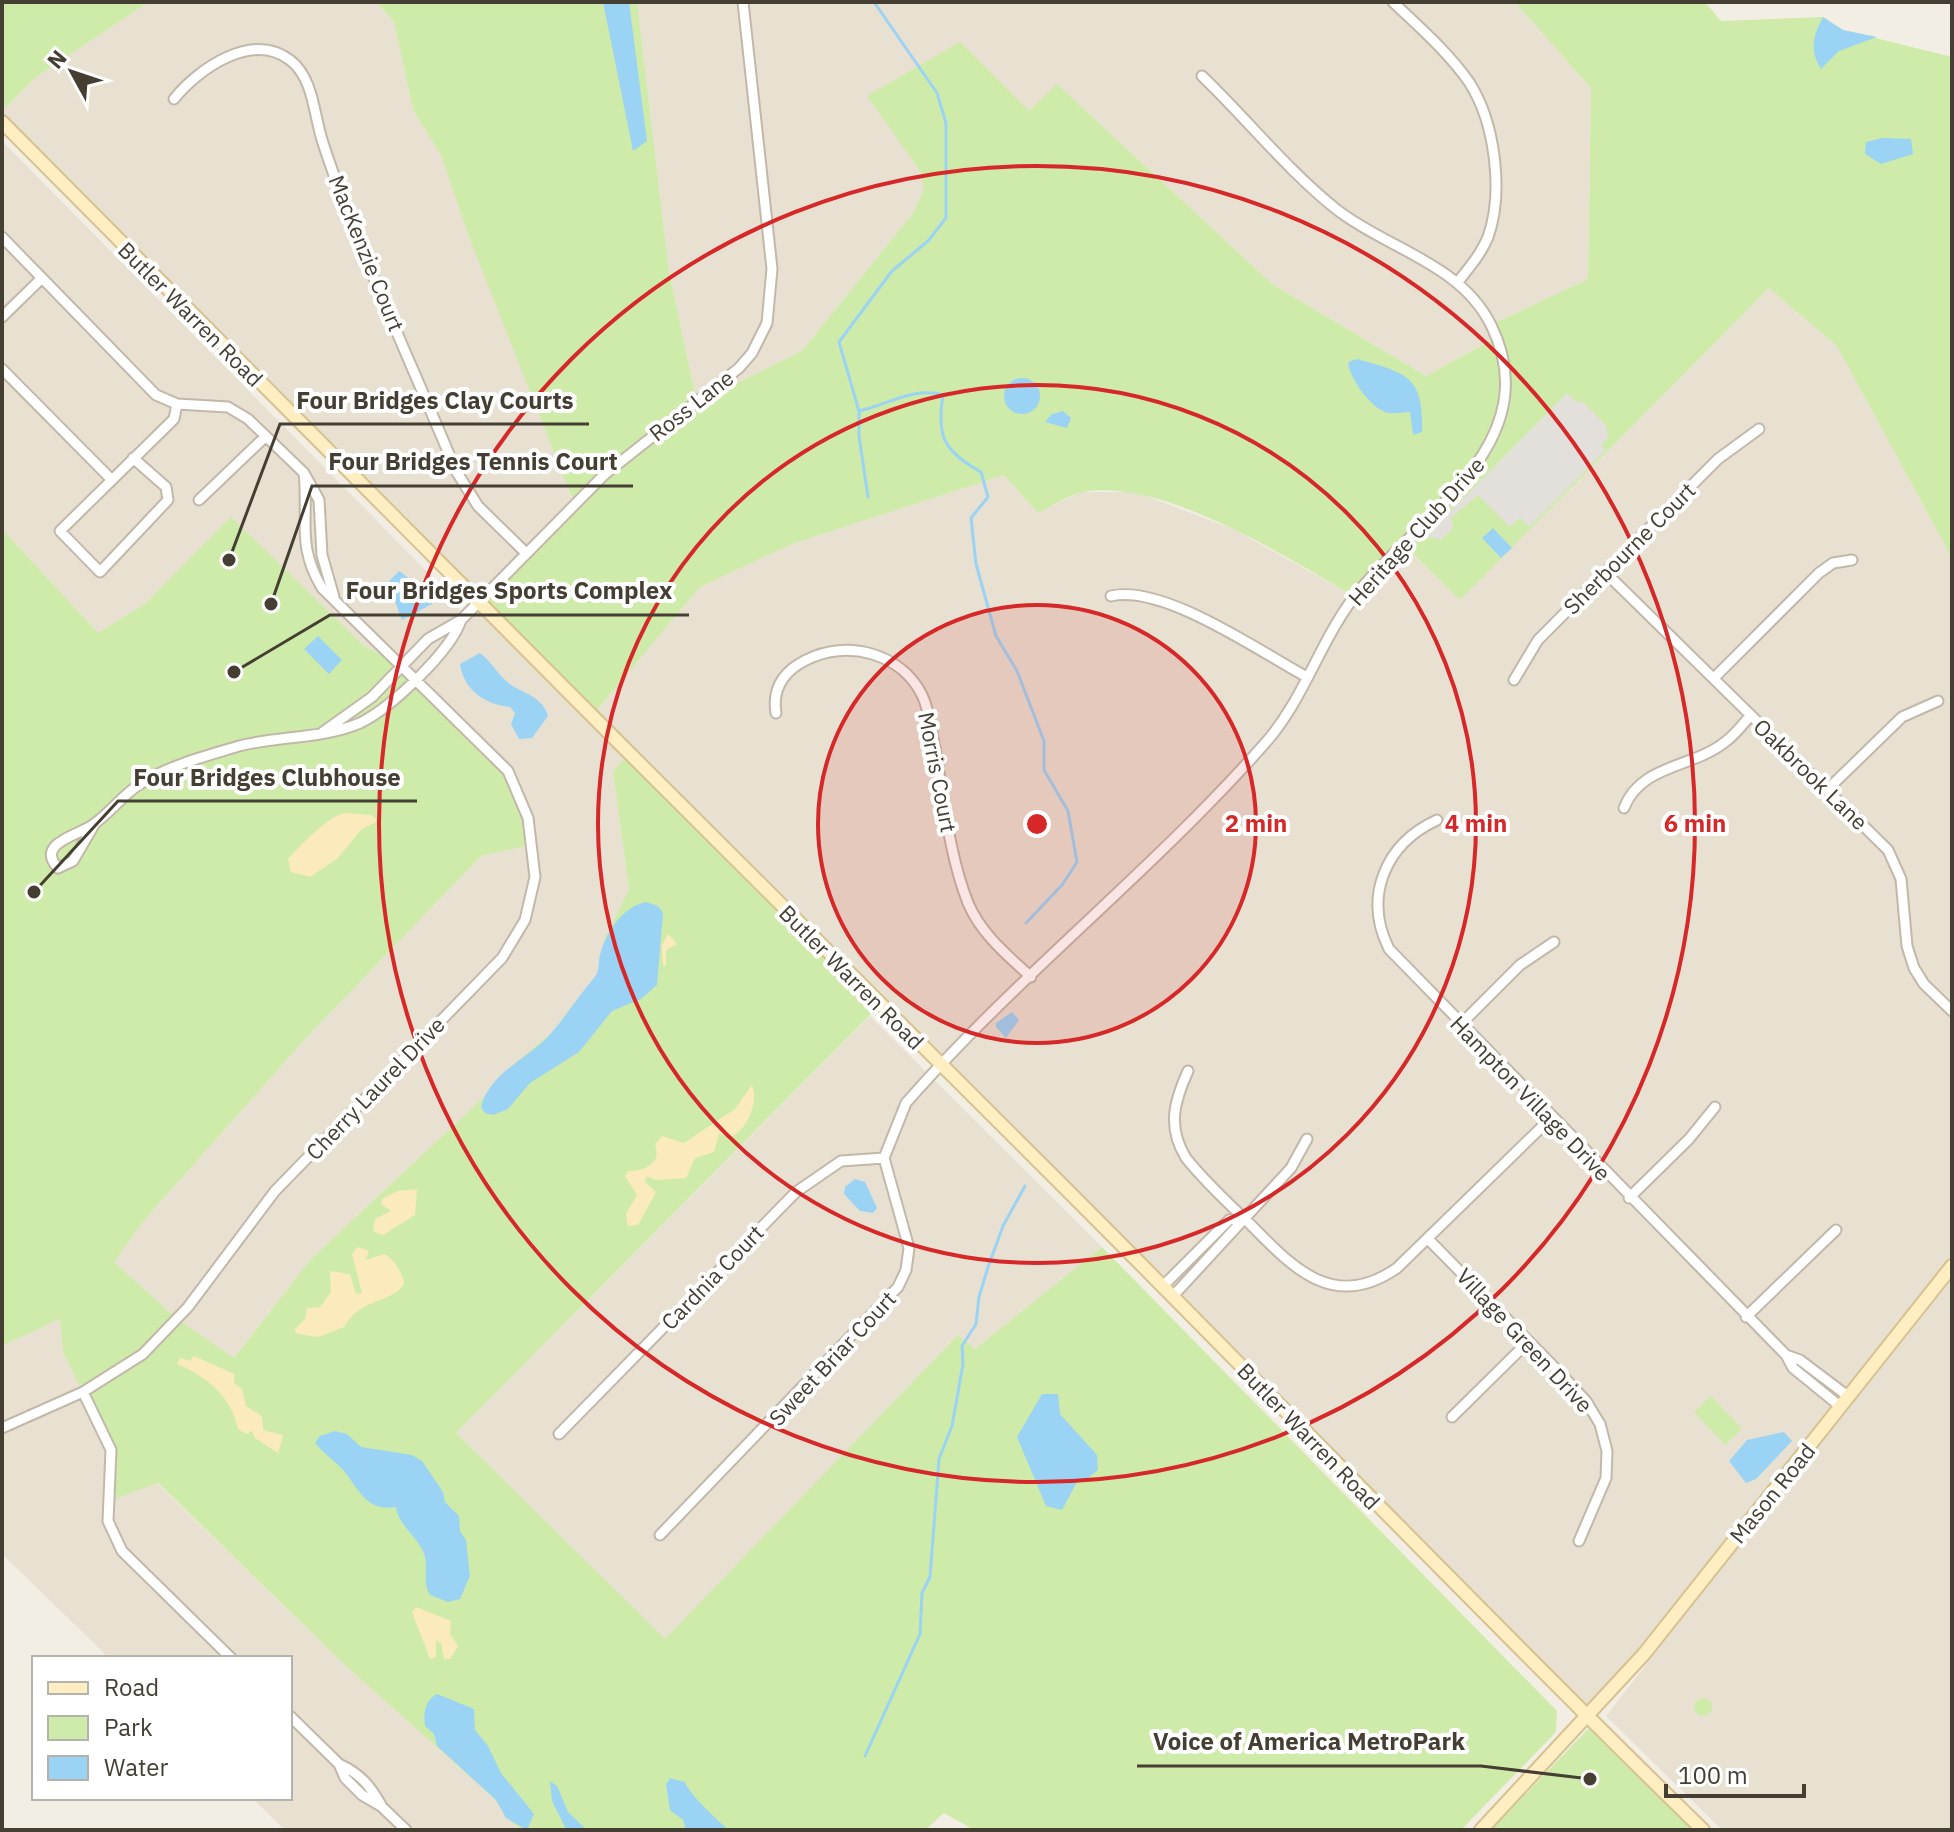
<svg xmlns="http://www.w3.org/2000/svg" width="1954" height="1832" font-family="'IBM Plex Sans',sans-serif">
<style>
.residential{fill:#e8e0d1}
.green{fill:#cfeba9}
.sand{fill:#fbebbc}
.parking{fill:#e3e0dc}
.water{fill:#9bd3f5}
.lines{fill:none;stroke-linecap:round;stroke-linejoin:round}
.stream{stroke:#9bd3f5;stroke-width:3}
.minor-casing{stroke:#c2b8a9;stroke-width:13}
.secondary-casing{stroke:#d6c290;stroke-width:16}
.minor{stroke:#fff;stroke-width:9}
.secondary{stroke:#ffeec2;stroke-width:12}
.ring{fill:none;stroke:#d62828;stroke-width:4}
.labels{text-anchor:middle;dominant-baseline:central;stroke-width:8;stroke-linejoin:round;paint-order:stroke}
.street-label{font-size:22px;fill:#453e33;stroke:#fff}
.centre{fill:#d62828;stroke:#fff;stroke-width:4}
.ring-label{font-size:24px;text-anchor:middle;font-weight:bold;fill:#d62828;stroke:#fff;stroke-width:8;stroke-linejoin:round;paint-order:stroke}
.leader{fill:none;stroke:#453e33;stroke-width:3}
.callout-dot{fill:#453e33;stroke:#fff;stroke-width:3}
.callout-label{font-size:24px;text-anchor:middle;font-weight:bold;fill:#453e33;stroke:#fff;stroke-width:8;stroke-linejoin:round;paint-order:stroke}
</style>
<rect width="100%" height="100%" fill="#f3eee4"/>
<path class="residential" d="M149 2H377L394 22 413 110 441 155 574 504 591 717 700 587 792 544 1004 475 1038 513 1081 492H1136L1233 529 1354 596 1402 544 1460 600 1769 288 1837 346 1952 558V1266L1588 1718 942 1066 613 771 629 889 605 938 598 974 552 1032 507 1070 485 1096 310 1260 233 1359 177 1319 113 1262 145 1219 305 1039 481 856 531 845 404 667 363 645 231 518 146 603 98 633 2 529V141L458 603 461 619 477 604 2 122V111L35 78Z
M637 2H1515L1591 88 1588 279 1491 325 1496 337 1426 376 1272 284 1058 85 1029 111 868 96 920 171 924 189 913 213 802 351 697 403 669 272Z
M870 1016 1102 1247 975 1349 958 1335 665 1640 456 1433Z
M1952 1273V1830H1722L1606 1716Z
M60 1319 63 1352 83 1392 157 1483 346 1666 496 1800 506 1818 522 1830H285L252 1798H290V1658H109L2 1554V1346Z"/>
<path class="green" d="M2 2H149L35 78 2 111Z
M377 2H637L669 272 697 403 802 351 913 213 924 189 920 171 867 96 960 42 1029 111 1057 84 1272 284 1426 376 1495 338 1491 325 1588 279 1591 88 1515 2H1705L1721 21 1823 17 1843 30 1952 57V558L1837 346 1769 288 1460 600 1403 544 1354 596C1286 557 1163 478 1083 492 1068 495 1052 507 1038 513L1004 475 792 544 700 587 591 717 477 603 574 503 471 242 441 155 413 110 394 22Z
M231 517 363 645 404 667 508 771 524 805 531 845 481 856 305 1039 145 1219 114 1262 177 1319 234 1358 310 1260 485 1096 507 1070 552 1032 598 974 605 938 629 889 613 771 629 754 880 1005 456 1433 665 1639 958 1335 975 1349 1102 1247 1557 1711 1556 1732 1461 1830H974L944 1813 925 1830H522L506 1818 496 1800 346 1666 158 1483 106 1502 111 1450 63 1352 60 1319 2 1346V529L98 633 146 603Z
M1711 1396 1742 1429 1725 1445 1694 1412Z
M1694 1707a9 9 0 1 1 18 0a9 9 0 1 1-18 0Z
M1589 1728 1692 1830H1491Z"/>
<path class="sand" d="M344 813 372 815 377 821 361 830 338 858 310 877 291 872 288 859C299 847 327 817 344 813Z
M668 934 677 944 666 950V966L663 965 662 945Z
M752 1085C759 1102 747 1130 731 1137L719 1134 714 1152 695 1158 686 1178 656 1180 646 1176 645 1182 656 1192 638 1225 628 1226 626 1214 637 1195 625 1176 628 1171C645 1171 662 1164 655 1144L662 1136 684 1143 735 1109Z
M417 1189 415 1215 383 1235 373 1231 375 1219 391 1211 381 1204 383 1198 398 1191Z
M358 1247 369 1251 365 1260 384 1254C394 1259 403 1273 404 1284 391 1304 361 1297 344 1327L318 1337 298 1334 294 1330 305 1319 307 1308 320 1307 331 1292 330 1271 350 1274 356 1294 362 1293 352 1254Z
M194 1356 234 1374V1383L242 1389 246 1406 262 1416 263 1430 283 1435 278 1453 255 1438 252 1431 247 1434 238 1429C232 1397 206 1376 177 1364L180 1358 190 1361Z
M416 1607 451 1621 450 1634 458 1646 450 1659H444L441 1643 436 1640V1657L430 1659 412 1612Z"/>
<path class="parking" d="M1567 393 1575 401 1583 402 1606 425 1608 438 1601 445 1606 450 1529 527 1520 518 1510 527 1478 495 1451 518 1453 528 1441 540 1426 536Z"/>
<path class="water" d="M603 2H629L647 141 633 151Z
M1823 17 1843 30 1877 37 1839 51 1821 69C1809 50 1813 36 1823 17Z
M1882 138 1911 139 1913 154 1881 164 1865 154 1866 142Z
M1357 359C1407 373 1424 376 1422 432L1413 435 1410 412C1403 412 1392 415 1385 412 1369 406 1349 377 1348 362Z
M1004 396a18 18 0 1 1 36 0a18 18 0 1 1-36 0Z
M1063 411 1071 418 1067 428 1045 422 1052 414Z
M1493 528 1512 548 1501 558 1482 538Z
M399 571 432 595V604L402 620 391 591 385 586Z
M318 636 342 660 329 674 304 649Z
M480 653C492 662 497 674 510 684 525 695 542 696 548 716L532 738 519 739 511 724 515 713 510 707C484 704 464 690 460 664Z
M646 902 658 906 663 913 657 985 641 999 612 1011 579 1052 530 1083 508 1109 493 1115 485 1113 481 1107C490 1071 531 1058 552 1032 567 1015 579 995 594 978 600 971 598 963 600 955 606 932 622 907 646 902Z
M1012 1012 1019 1020 1006 1038 996 1027V1023Z
M855 1179 865 1182 877 1208 873 1213 860 1211 844 1194 845 1187Z
M1042 1394H1058L1060 1414 1097 1455 1098 1470 1087 1479 1078 1480 1062 1510 1046 1506 1017 1437Z
M335 1431 347 1434 361 1447 412 1455 422 1461 443 1492 445 1502 459 1516 460 1531 466 1540 470 1576 460 1599 448 1602 430 1595C421 1581 430 1566 423 1551 415 1535 398 1524 396 1507 366 1512 359 1489 343 1470 335 1461 323 1453 315 1443L320 1436Z
M1784 1432 1792 1441 1756 1479 1746 1483 1729 1461 1747 1440Z
M437 1694 474 1709 475 1730 488 1746 501 1773 534 1814 527 1830 506 1818 496 1800 437 1746 434 1734 425 1726C423 1714 425 1700 437 1694Z
M670 1778 685 1782C688 1793 719 1822 729 1830H686L683 1820 670 1810 666 1784Z
M550 1781 557 1786 568 1812 587 1830H568L565 1827 552 1801Z"/>
<g class="lines">
<path class="stream" d="M859 411C887 405 915 386 943 395 936 437 944 451 981 472L988 497 971 518 976 564 996 636 1017 671 1044 741V770L1068 811 1077 862 1062 885 1026 923
M868 497 859 436V411L839 342 892 271 928 241 946 218V123L937 93 874 2
M865 1756 920 1634 922 1593 930 1577 939 1459 952 1426 963 1364 962 1346 976 1324 979 1297 988 1267 1003 1226 1025 1186"/>
<g class="minor-casing">
<path id="minor" d="M1393 2C1419 27 1448 52 1469 82 1495 122 1504 192 1488 237 1481 254 1469 268 1457 283
M174 99C198 69 252 31 290 60 314 78 314 117 323 143 359 253 412 364 456 471L478 506 526 553
M2 237 156 395 177 404 228 407 248 419 304 473 319 500 322 555 334 597
M2 317 42 278
M2 369 111 479
M133 458 166 487 168 500 100 572 60 531 174 419 177 404
M199 500 266 436
M1605 572 1888 850 1901 879 1907 946 1914 968 1924 984 1952 1011
M1111 596C1164 584 1260 652 1307 677
M1714 678 1819 573 1833 563 1852 560
M1514 680 1538 640 1718 459 1759 429
M776 713C772 688 784 671 806 660 847 639 901 653 922 695 930 711 931 731 935 748 944 799 949 855 968 903 981 934 1008 956 1031 977
M323 732 372 697 428 639 461 620 604 475 739 368 752 353 767 323 772 269 743 2
M1829 788 1902 717 1938 701
M1624 808C1641 764 1693 768 1725 742 1735 735 1743 724 1751 715
M1437 820C1385 844 1363 897 1389 949L1786 1355 1793 1368 1841 1407
M94 825 73 861 58 868C36 844 75 836 91 826 107 816 120 798 137 786 166 766 206 756 239 746 277 736 323 739 360 723 390 709 451 651 461 620
M1460 1025 1520 965 1554 942
M1188 1071C1174 1102 1167 1127 1186 1158 1205 1182 1228 1203 1250 1224 1293 1268 1334 1312 1397 1268L1551 1118
M1629 1198 1689 1139 1715 1107
M1428 1239 1563 1376 1586 1401 1600 1424 1607 1451 1606 1478 1579 1541
M1163 1286 1229 1220 1243 1218
M1173 1296 1291 1168 1307 1139
M1746 1317 1836 1230
M1786 1355 1800 1360 1849 1397
M83 1392 111 1450 108 1521 122 1551 231 1658
M1452 1417 1529 1341
M2 1428 83 1392 143 1354 188 1307 275 1191 502 958 525 920 535 877 528 818 508 771 322 588C296 545 309 520 304 473
M559 1434 796 1192 841 1161 884 1158
M660 1535 898 1287 906 1270 909 1248 884 1158 906 1103C1018 975 1155 869 1267 741 1304 698 1320 642 1354 597 1415 518 1550 444 1491 325 1460 263 1387 249 1336 209 1287 170 1247 119 1202 76
M290 1716 339 1764 345 1778 362 1795 381 1806 406 1830
M339 1764C359 1773 370 1785 381 1805"/>
</g>
<g class="secondary-casing">
<path id="secondary" d="M2 122C345 470 691 815 1037 1160 1260 1382 1477 1610 1703 1830
M1481 1830 1644 1654 1952 1266"/>
</g>
<use href="#minor" class="minor"/>
<use href="#secondary" class="secondary"/>
</g>
<circle cx="1037" cy="824" r="219" fill="#d62828" fill-opacity=".12"/>
<g class="ring">
<circle cx="1037" cy="824" r="219"/>
<circle cx="1037" cy="824" r="439"/>
<circle cx="1037" cy="824" r="658"/>
</g>
<g class="labels">
<g class="street-label">
<text transform="translate(367 253) rotate(68)">MacKenzie Court</text>
<text transform="translate(191 314) rotate(45)">Butler Warren Road</text>
<text transform="translate(691 405) rotate(-38)">Ross Lane</text>
<text transform="translate(1416 531) rotate(-48)">Heritage Club Drive</text>
<text transform="translate(1629 548) rotate(-45)">Sherbourne Court</text>
<text transform="translate(938 772) rotate(79)">Morris Court</text>
<text transform="translate(1811 774) rotate(44)">Oakbrook Lane</text>
<text transform="translate(852 977) rotate(45)">Butler Warren Road</text>
<text transform="translate(375 1088) rotate(-46)">Cherry Laurel Drive</text>
<text transform="translate(1531 1098) rotate(46)">Hampton Village Drive</text>
<text transform="translate(712 1277) rotate(-46)">Cardnia Court</text>
<text transform="translate(1525 1340) rotate(47)">Village Green Drive</text>
<text transform="translate(832 1358) rotate(-47)">Sweet Briar Court</text>
<text transform="translate(1309 1436) rotate(46)">Butler Warren Road</text>
<text transform="translate(1772 1493) rotate(-51)">Mason Road</text>
</g>
</g>
<circle cx="1037" cy="824" r="12" class="centre"/>
<g class="ring-label">
<text x="1256" y="832">2 min</text>
<text x="1476" y="832">4 min</text>
<text x="1695" y="832">6 min</text>
</g>
<path class="leader" d="M229 560L280 424H589M271 604L312 486H633M234 672L330 615H689M34 892L118 801H417M1590 1779L1481 1766H1137"/>
<g class="callout-dot">
<circle cx="229" cy="560" r="8"/>
<circle cx="271" cy="604" r="8"/>
<circle cx="234" cy="672" r="8"/>
<circle cx="34" cy="892" r="8"/>
<circle cx="1590" cy="1779" r="8"/>
</g>
<g class="callout-label">
<text x="435" y="409">Four Bridges Clay Courts</text>
<text x="473" y="470">Four Bridges Tennis Court</text>
<text x="509" y="599">Four Bridges Sports Complex</text>
<text x="267" y="786">Four Bridges Clubhouse</text>
<text x="1309" y="1750">Voice of America MetroPark</text>
</g>
<rect width="1954" height="1832" fill="none" stroke="#453e33" stroke-width="8"/>
<rect x="32" y="1656" width="260" height="144" fill="#ffffff" stroke="#b5b2ad" stroke-width="2"/>
<rect x="48" y="1682" width="40" height="12" fill="#ffeec2" stroke="#b5b2ad" stroke-width="2"/>
<text x="104" y="1696" font-size="24" fill="#453e33">Road</text>
<rect x="48" y="1716" width="40" height="24" fill="#cfeba9" stroke="#b5b2ad" stroke-width="2"/>
<text x="104" y="1736" font-size="24" fill="#453e33">Park</text>
<rect x="48" y="1756" width="40" height="24" fill="#9bd3f5" stroke="#b5b2ad" stroke-width="2"/>
<text x="104" y="1776" font-size="24" fill="#453e33">Water</text>
<g transform="translate(72 72) rotate(310)" stroke="#ffffff" stroke-width="6" paint-order="stroke">
<path d="M0-6L14 30L0 20L-14 30Z" fill="#453e33"/>
<text y="-12" font-size="22" font-weight="bold" text-anchor="middle" fill="#453e33">N</text>
</g>
<path d="M1666 1784v12h138v-12" fill="none" stroke="#453e33" stroke-width="4"/>
<text x="1678" y="1784" font-size="24" fill="#453e33" stroke="#ffffff" stroke-width="6" paint-order="stroke">100 m</text>
</svg>
